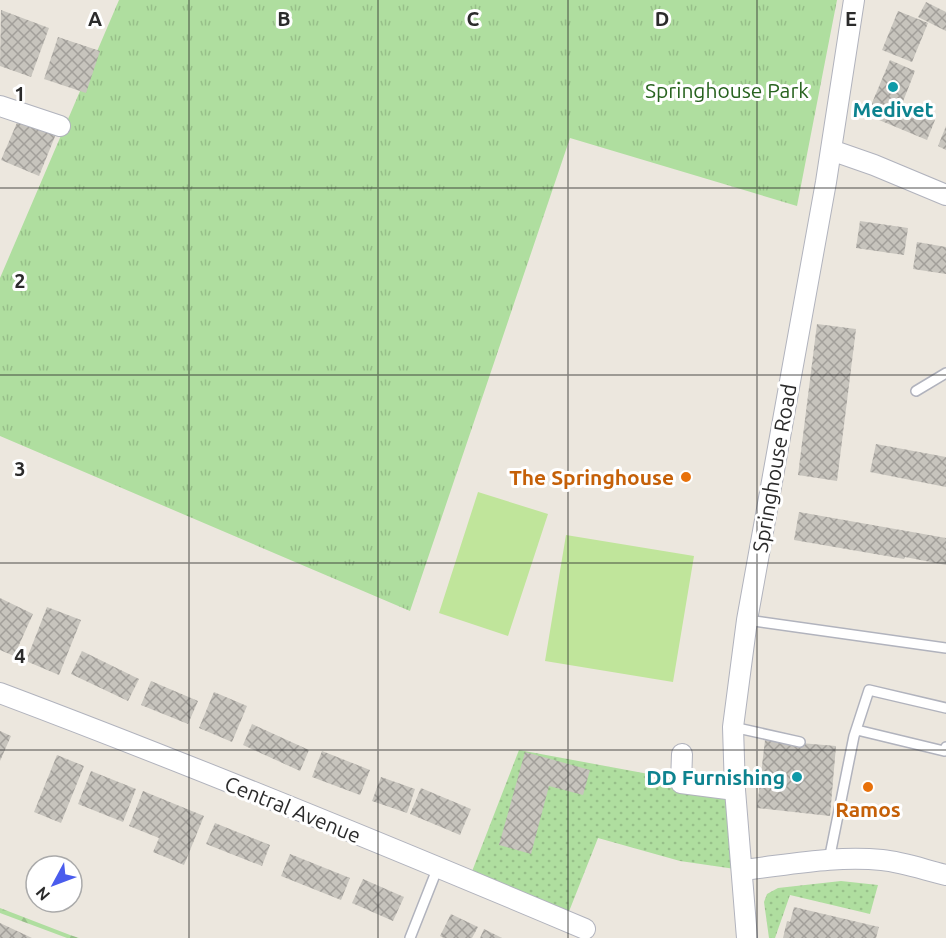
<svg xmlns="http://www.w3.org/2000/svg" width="946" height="938" font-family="Ubuntu,sans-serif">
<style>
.grass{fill:url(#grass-dots)}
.forest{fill:url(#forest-firs)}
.park{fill:url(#park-tufts)}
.pitch{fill:#c0e59b}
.building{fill:url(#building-cross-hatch)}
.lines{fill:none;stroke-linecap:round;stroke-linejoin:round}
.lane-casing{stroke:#b1b3bd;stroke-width:12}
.street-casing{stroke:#b1b3bd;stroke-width:22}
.lane{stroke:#fff;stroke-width:9}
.street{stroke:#fff;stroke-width:20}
.grid{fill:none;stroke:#2b2b2b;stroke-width:1.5;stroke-opacity:0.55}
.culture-dot{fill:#0f9aa8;stroke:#fff;stroke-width:2}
.food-dot{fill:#e8710a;stroke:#fff;stroke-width:2}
.labels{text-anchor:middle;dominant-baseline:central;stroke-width:6;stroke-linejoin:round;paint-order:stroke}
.park-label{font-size:21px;fill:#28631f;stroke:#fff}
.culture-label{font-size:21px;font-weight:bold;fill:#0d838f;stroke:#fff}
.street-label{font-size:21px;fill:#2b2b2b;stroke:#fff}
.food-label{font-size:21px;font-weight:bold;fill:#c56008;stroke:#fff;text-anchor:end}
.grid-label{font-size:20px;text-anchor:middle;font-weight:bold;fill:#2b2b2b;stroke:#fff;stroke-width:6;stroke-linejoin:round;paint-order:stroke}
</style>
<defs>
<pattern id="grass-dots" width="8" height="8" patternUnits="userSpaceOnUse" patternTransform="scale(1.5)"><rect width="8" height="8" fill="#afde9f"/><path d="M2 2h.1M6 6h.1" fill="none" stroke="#97bf89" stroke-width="1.8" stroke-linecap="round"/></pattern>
<pattern id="forest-firs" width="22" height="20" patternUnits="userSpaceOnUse" patternTransform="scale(1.5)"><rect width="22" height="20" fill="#afde9f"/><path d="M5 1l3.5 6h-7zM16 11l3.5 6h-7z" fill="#97bf89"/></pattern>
<pattern id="park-tufts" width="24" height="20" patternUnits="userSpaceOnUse" patternTransform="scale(1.5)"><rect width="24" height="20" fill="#afde9f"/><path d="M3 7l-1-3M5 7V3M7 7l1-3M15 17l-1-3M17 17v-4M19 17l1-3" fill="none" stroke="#97bf89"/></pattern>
<pattern id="building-cross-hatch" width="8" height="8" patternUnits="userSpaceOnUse" patternTransform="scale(1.5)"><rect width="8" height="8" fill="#c7c4bd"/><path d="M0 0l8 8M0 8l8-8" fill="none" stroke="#a29f9a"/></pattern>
</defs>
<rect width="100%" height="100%" fill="#ece7de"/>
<path class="grass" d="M519 750 735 790 742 870 680 861 598 838 568 914 471 874Z
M841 881 878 885 870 914 790 895 775 938H769L764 902 767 894 778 888Z"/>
<path class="forest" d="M0 908 70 935 79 938H67L0 913Z"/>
<path class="park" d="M119 0H837L797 206 570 138 410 611 0 436V278Z"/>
<path class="pitch" d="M478 492 548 514 508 636 439 613Z
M566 535 694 556 673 682 545 661Z"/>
<path class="building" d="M926 2 946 12V31L918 17Z
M1 10 49 28 31 77 0 66Z
M898 11 928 23 912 62 882 50Z
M58 37 100 51 86 93 44 79Z
M890 60 915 71 902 104 935 120 927 140 867 115Z
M19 118 56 134 39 176 1 160Z
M946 126V150L938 146Z
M860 221 908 228 904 255 856 248Z
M917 242 946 247V274L913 269Z
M817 324 856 329 837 481 798 475Z
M876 444 946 457V487L870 472Z
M799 512 946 538V565L905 557 904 559 794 540Z
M0 598 33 614 14 656 0 650Z
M47 607 81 620 59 675 26 661Z
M82 651 139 679 128 701 71 674Z
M151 681 198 701 188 724 141 705Z
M214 692 247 706 232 742 199 728Z
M252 724 309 750 300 771 243 745Z
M0 731 11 736 0 761Z
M765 740 836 746 830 816 757 808Z
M322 751 370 770 360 795 312 777Z
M525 752 590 770 583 795 549 786 531 854 499 845Z
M57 755 84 766 61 823 34 812Z
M91 771 136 789 123 822 78 804Z
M381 777 415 789 407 813 372 801Z
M421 788 471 809 460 835 410 814Z
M143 791 204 816 184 865 153 852 159 838 129 826Z
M215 823 270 845 262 866 206 844Z
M290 854 350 878 341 900 281 876Z
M363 879 404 897 393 921 352 903Z
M794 907 879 927 876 938H783L787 921 790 922Z
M451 914 478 927 472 938H444L440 936Z
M0 923 32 938H0Z
M484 929 502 938H480Z"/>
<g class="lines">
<g class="lane-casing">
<path id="lane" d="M916 391 946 373
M747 620 946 648
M733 727 800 742
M857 730 944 751 946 747
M829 860 854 736 869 690 946 708
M410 938 438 867"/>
</g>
<g class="street-casing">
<path id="street" d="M0 106 60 126
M831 150 874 165 946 195
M0 693C197 767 391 847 585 929
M682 754 681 783 735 790
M742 870C788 865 836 855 882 860 903 862 925 870 946 875
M747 938 735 790 733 727 747 620 826 182 854 0"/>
</g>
<use href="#lane" class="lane"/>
<use href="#street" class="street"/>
</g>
<path class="grid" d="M189 0V938M378 0V938M568 0V938M757 0V938M0 188H946M0 375H946M0 563H946M0 750H946"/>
<g class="culture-dot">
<circle cx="893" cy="87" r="6"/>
<circle cx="797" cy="777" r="6"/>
</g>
<g class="food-dot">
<circle cx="686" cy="477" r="6"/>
<circle cx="868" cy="787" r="6"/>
</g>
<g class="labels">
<g class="park-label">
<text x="727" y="90">Springhouse Park</text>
</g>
<g class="culture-label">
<text x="893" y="109">Medivet</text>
<text x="785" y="777" text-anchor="end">DD Furnishing</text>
</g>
<g class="street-label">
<text transform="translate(774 468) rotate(-80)">Springhouse Road</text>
<text transform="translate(293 809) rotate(22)">Central Avenue</text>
</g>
<g class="food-label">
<text x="674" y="477">The Springhouse</text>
<text x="868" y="809" text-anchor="middle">Ramos</text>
</g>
</g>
<g class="grid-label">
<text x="95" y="26">A</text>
<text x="284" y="26">B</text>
<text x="473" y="26">C</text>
<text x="662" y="26">D</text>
<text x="851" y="26">E</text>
<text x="20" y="101">1</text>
<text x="20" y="288">2</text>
<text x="20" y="476">3</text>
<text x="20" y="663">4</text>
</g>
<g transform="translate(54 884) rotate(229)"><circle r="28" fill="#ffffff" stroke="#aaaaaa" stroke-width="1.5"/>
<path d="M0-4.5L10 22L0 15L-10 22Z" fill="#4a5ced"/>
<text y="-9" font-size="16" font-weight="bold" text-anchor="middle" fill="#2b2b2b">N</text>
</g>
</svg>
